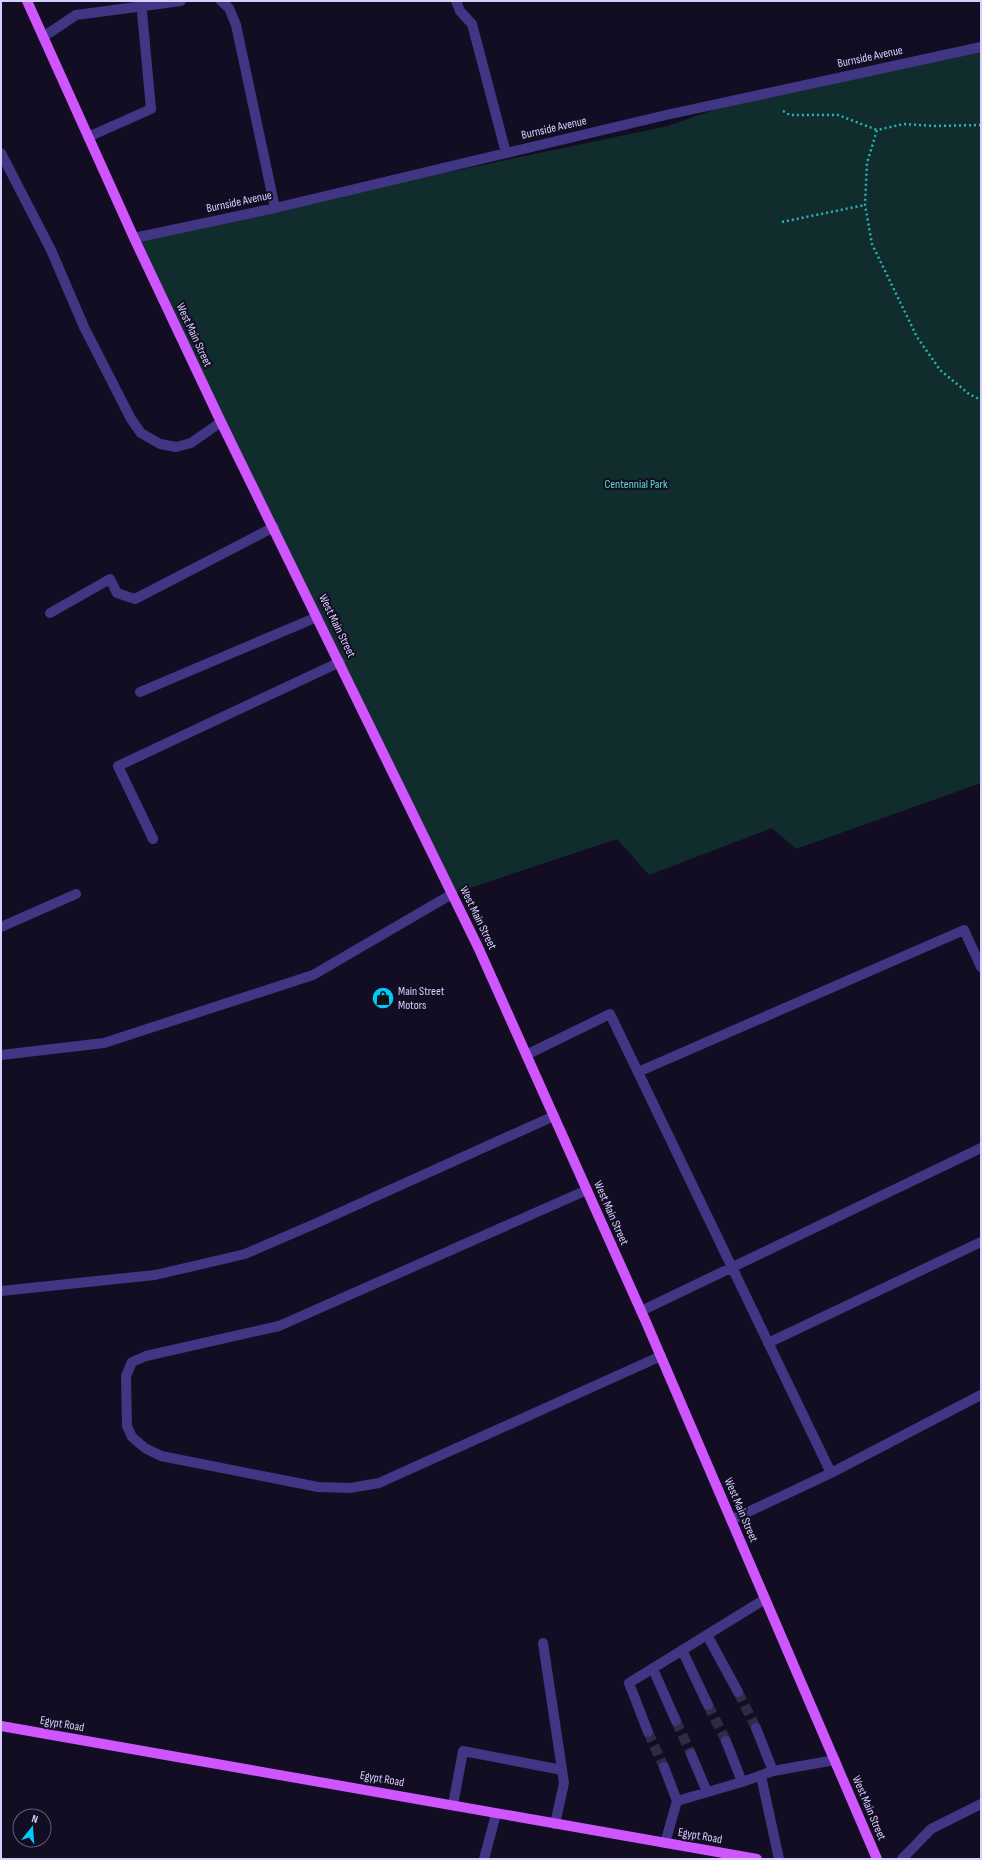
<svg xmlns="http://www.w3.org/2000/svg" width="982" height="1860" font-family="'Sofia Sans Condensed',sans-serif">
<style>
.green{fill:#102c2d}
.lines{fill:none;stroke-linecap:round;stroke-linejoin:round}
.minor-tunnel{stroke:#312a44;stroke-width:10;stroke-dasharray:10 5;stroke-linecap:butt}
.path{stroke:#2ab4b9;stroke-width:2.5;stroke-dasharray:2 3;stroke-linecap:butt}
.minor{stroke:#403684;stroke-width:10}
.major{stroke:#cf56ff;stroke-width:10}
.labels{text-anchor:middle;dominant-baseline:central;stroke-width:4;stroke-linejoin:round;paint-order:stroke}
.street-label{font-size:12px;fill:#d9cfff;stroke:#130d23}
.park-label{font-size:12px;fill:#57e4cd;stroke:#130d23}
.poi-label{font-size:12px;fill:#d9cfff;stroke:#130d23;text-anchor:start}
</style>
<rect width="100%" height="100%" fill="#130d23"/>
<path class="green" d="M981 47V783L796 849 772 828 649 875 617 839 452 894 134 238 668 126 756 95Z"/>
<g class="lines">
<path class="minor-tunnel" d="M738 1692 756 1728
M708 1705 726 1741
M676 1721 691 1754
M648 1732 664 1767"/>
<path class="path" d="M783 111 790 115H838L877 130
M981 125 934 126 904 124 877 130 867 163 865 205 872 244 917 337 940 370 969 394 981 400
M782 222 865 205"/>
<path class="minor" d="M221 1 229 8 236 25 275 208
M456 1 460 11 472 24 506 153
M43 37 76 15 181 1
M88 137 151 109 141 1
M1 153 51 250 84 327 131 419 141 433 160 444 176 447 191 443 221 422
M134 238 275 208 666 115 981 47
M50 613 110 579 117 593 135 599 274 527
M140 692 317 617
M153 839 118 766 340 662
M1 927 76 894
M1 1055 104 1043 313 975 452 894
M526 1055 610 1014 831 1473
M638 1072 964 930 981 967
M587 1190 279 1326 146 1356 132 1362 126 1376 127 1426 132 1437 145 1448 161 1456 318 1487 350 1488 379 1483 661 1356
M1 1291 155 1275 245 1254 319 1222 554 1116
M641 1311 981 1148
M768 1343 981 1242
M731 1520 831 1473 981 1395
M707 1635 738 1692
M543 1643 564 1783 555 1824
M682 1650 708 1705
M653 1669 676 1721
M756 1728 773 1771
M648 1732 629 1683 765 1599
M726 1741 742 1782
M691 1754 707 1792
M664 1767 677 1801 742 1782 773 1771 835 1760
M761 1776 779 1859
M453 1805 463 1751 562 1770
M665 1843 677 1801
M484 1859 496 1814
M902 1859 931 1829 981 1804"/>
<path class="major" d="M27 1 134 238 221 422 478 947 646 1322 877 1859
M1 1726 757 1859"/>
</g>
<defs>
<g id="shop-disc" transform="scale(1.15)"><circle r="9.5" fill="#00cafa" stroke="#130d23"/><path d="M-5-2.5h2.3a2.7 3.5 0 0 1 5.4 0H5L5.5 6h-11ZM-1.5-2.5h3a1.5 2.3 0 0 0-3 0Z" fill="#111"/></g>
</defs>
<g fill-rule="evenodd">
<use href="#shop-disc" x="383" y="998"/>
</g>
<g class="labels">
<g class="street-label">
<text transform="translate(870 57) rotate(-12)">Burnside Avenue</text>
<text transform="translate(554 128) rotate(-13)">Burnside Avenue</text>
<text transform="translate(239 202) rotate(-12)">Burnside Avenue</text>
<text transform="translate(194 335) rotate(65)">West Main Street</text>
<text transform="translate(337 626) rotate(64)">West Main Street</text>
<text transform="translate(478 918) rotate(64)">West Main Street</text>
<text transform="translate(611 1213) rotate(66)">West Main Street</text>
<text transform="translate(741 1510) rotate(67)">West Main Street</text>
<text transform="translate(62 1724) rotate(10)">Egypt Road</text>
<text transform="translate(382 1779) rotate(10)">Egypt Road</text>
<text transform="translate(869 1808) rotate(67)">West Main Street</text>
<text transform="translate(700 1836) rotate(10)">Egypt Road</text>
</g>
<g class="park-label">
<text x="636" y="484">Centennial Park</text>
</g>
<g class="poi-label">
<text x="398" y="991">Main Street<tspan x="398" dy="14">Motors</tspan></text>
</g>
</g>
<rect width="982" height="1860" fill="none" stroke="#d9cfff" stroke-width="4"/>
<g transform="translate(32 1828) rotate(17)"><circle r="19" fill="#130d23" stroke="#625b7b"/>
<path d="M0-3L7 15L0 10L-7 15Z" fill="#00cafa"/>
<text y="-6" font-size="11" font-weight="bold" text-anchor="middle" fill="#d9cfff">N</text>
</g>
</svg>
